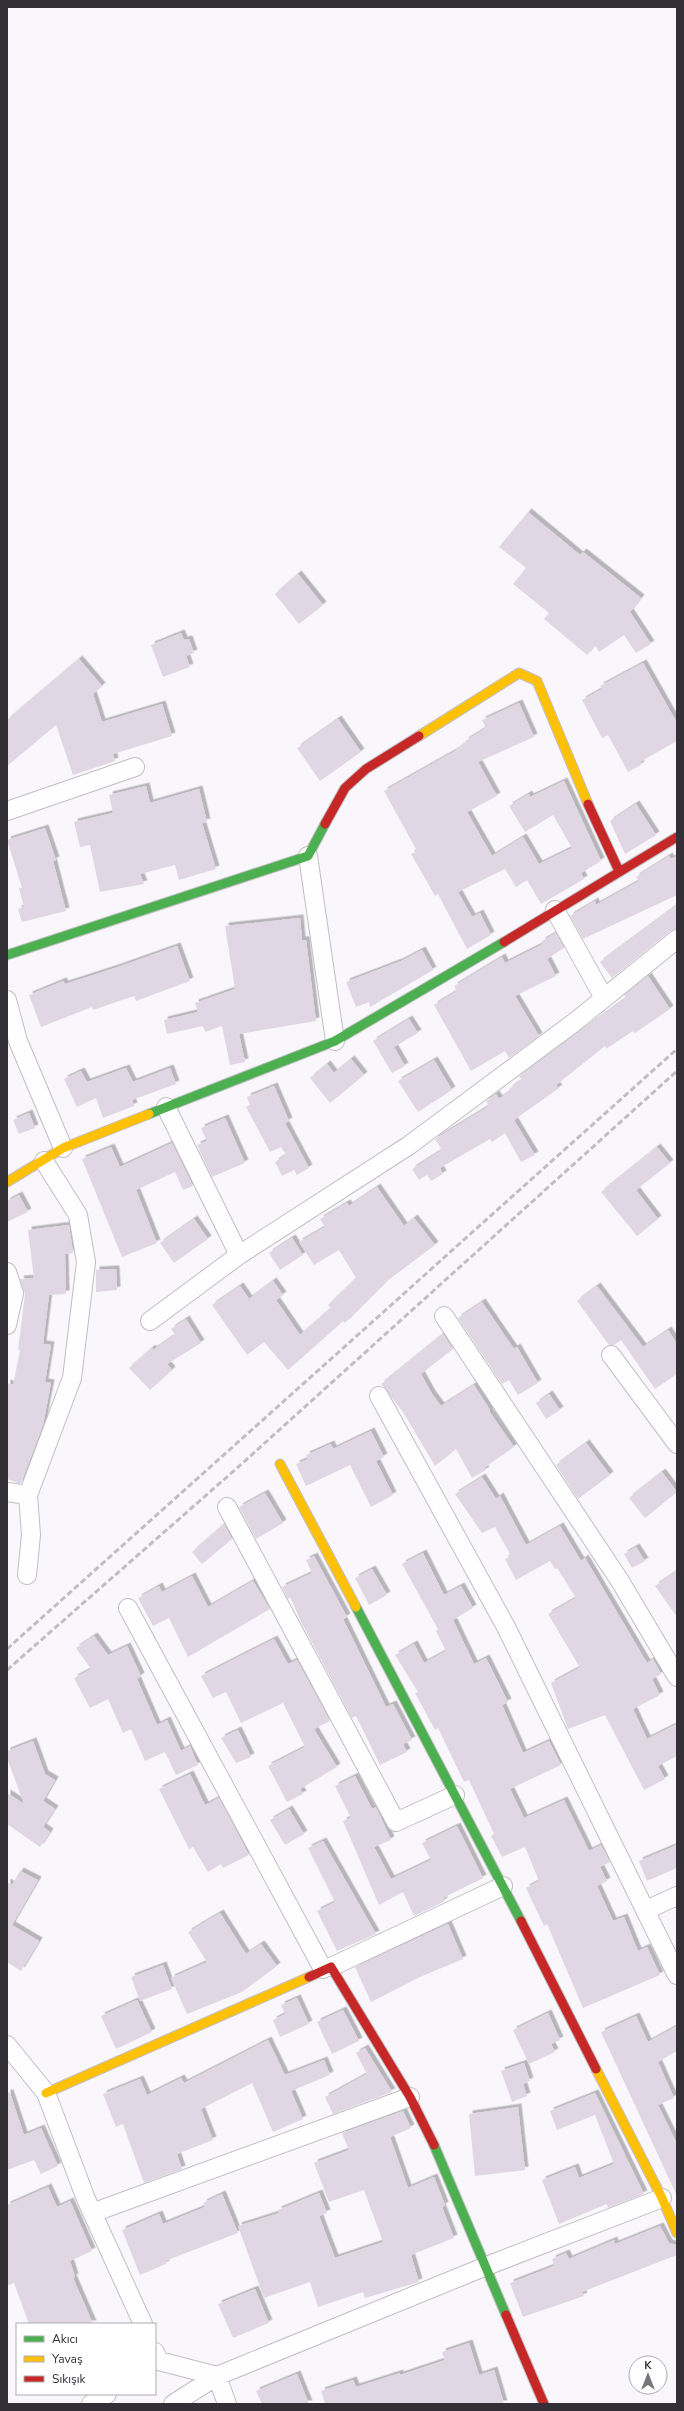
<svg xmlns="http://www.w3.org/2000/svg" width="684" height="2411" font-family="'Nunito Sans',sans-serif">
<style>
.building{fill:#e1d7e4;filter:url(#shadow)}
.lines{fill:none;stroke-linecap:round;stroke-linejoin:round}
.street-casing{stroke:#c0bec3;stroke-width:20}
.fast-casing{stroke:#c0bec3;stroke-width:11}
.slow-casing{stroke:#c0bec3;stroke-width:11}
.jam-casing{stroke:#c0bec3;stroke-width:11}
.street{stroke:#fefeff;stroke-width:18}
.fast{stroke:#4caf50;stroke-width:9}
.slow{stroke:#ffc107;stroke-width:9}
.jam{stroke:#c62828;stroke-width:9}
.rail{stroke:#bfbfc0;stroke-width:3;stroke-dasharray:6 3;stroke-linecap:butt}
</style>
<defs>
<filter id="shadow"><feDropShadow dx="3.5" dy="-3.5" stdDeviation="0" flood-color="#0004"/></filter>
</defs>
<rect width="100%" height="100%" fill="#f9f7fc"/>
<path class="building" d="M528 512 580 555 583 552 641 598 630 612 651 644 636 653 624 635 599 652 595 645 587 655 544 619 549 613 513 584 526 568 499 547Z
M298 574 323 605 299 624 275 594Z
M181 633 184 640 189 639 194 653 186 656 190 667 163 677 151 645Z
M79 659 102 686 93 694 102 722 162 704 172 736 113 754 115 761 73 775 56 725 7 766V720Z
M643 663 677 723V741L640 762 641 765 628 772 608 735 602 738 582 700 602 689 600 686Z
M519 703 534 737 478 762 497 796 467 812 492 856 523 837 539 864 572 848 553 815 525 832 509 806 529 794 530 797 564 781 601 861 581 873 584 879 541 904 527 880 516 887 505 869 458 892 472 917 480 913 491 935 467 949 438 894 435 896 411 854 417 851 384 791 455 751 466 743 465 741 486 728 482 720Z
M338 719 361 752 320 781 297 748Z
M146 786 150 803 199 789 207 822 202 823 216 869 179 880 175 865 140 874 144 884 100 892 90 845 80 847 74 822 113 813 109 795Z
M636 804 656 835 625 854 610 821Z
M45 828 56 860 53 861 66 911 22 922 18 909 24 907 19 888H22L7 840Z
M669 856 671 859 677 856V895L583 939 570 916 595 901 596 905 639 881 636 877Z
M677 905V929L670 931 612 978 600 962Z
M300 918 302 940H306L316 1021 239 1034 245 1062 230 1065 222 1026 205 1032 203 1026 167 1034 164 1020 198 1012 195 1003 235 989 225 926Z
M556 933 564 948 547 959 556 976 515 996 539 1036 509 1058 505 1051 471 1071 434 1005 457 991 454 986 502 957 505 963 543 944 542 941Z
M177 946 190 981 136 1001 134 996 93 1010 92 1007 41 1027 29 995 63 981 65 984 118 967Z
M422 950 433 970 370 1007 369 1002 356 1007 346 982 401 961Z
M648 976 670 1009 635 1033 633 1031 606 1049 605 1046 556 1085 559 1088 514 1120 535 1155 521 1162 505 1133 492 1142 490 1139 440 1168 443 1174 431 1181 427 1175 419 1180 412 1169 442 1150 435 1139 489 1106 486 1101 496 1094 499 1099 510 1091 509 1089 522 1080 519 1076 626 998 624 995Z
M409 1019 418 1033 394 1047 405 1066 392 1073 373 1041Z
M351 1059 364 1075 330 1103 310 1078 327 1064 334 1073Z
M434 1060 452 1090 418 1112 398 1081Z
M126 1068 133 1082 170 1068 176 1084 132 1100 134 1106 103 1118 96 1098 77 1107 64 1079 81 1071 87 1082Z
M274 1086 289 1121 285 1123 309 1168 297 1175 294 1170 282 1176 275 1162 286 1155 281 1147 270 1152 246 1107 250 1105 247 1097Z
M29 1113 35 1128 19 1134 13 1120Z
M225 1118 245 1163 212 1177 197 1145 207 1141 201 1128Z
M172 1143 193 1186 183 1190 175 1172 136 1190 157 1243 122 1257 82 1159 111 1147 120 1167Z
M657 1147 670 1163 636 1190 658 1219 637 1236 601 1192Z
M377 1187 404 1226 414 1218 435 1245 387 1281 345 1323 343 1321 288 1370 264 1342 247 1355 212 1305 240 1286 249 1299 273 1281 283 1295 276 1300 300 1335 331 1308 328 1305 356 1278 339 1250 314 1265 299 1242 325 1227 320 1219 347 1203 349 1206Z
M19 1195 28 1212 7 1222V1201Z
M194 1219 208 1239 174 1263 160 1243Z
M69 1225 73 1253 65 1254 66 1294 49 1295 43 1344 51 1345 45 1382 51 1383 43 1425 21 1483H18L7 1479V1383L13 1385 20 1350H18L25 1294 20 1279 34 1278 28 1230Z
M292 1238 303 1255 280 1270 269 1253Z
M116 1269 117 1290 96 1292V1270Z
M597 1286 643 1347 668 1330 677 1344V1374L655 1389 621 1340 614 1345H609L577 1301Z
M482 1302 514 1349 517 1347 538 1383 518 1395 509 1380 502 1384 458 1318Z
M186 1319 201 1343 167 1364 172 1370 150 1390 129 1368 152 1348 153 1350 175 1335 171 1329Z
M443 1334 453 1349 421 1374 432 1394 441 1406 474 1385 490 1410 489 1411 514 1447 484 1468 486 1470 472 1478 456 1449 435 1466 403 1412 381 1384Z
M549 1394 560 1410 546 1419 536 1403Z
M371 1431 384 1457 376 1461 393 1495 371 1507 350 1465 306 1486 296 1464 308 1459 306 1455 331 1444 333 1449Z
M586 1443 610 1475 578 1499 556 1465Z
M662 1472 677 1492 645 1518 629 1498Z
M482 1477 496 1499 500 1496 526 1545 560 1526 581 1561 585 1558 647 1663 653 1659 661 1674 652 1679 660 1695 633 1709 647 1739 677 1724V1756L658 1766 665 1779 644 1790 605 1715 568 1729 551 1683 579 1668V1666L548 1614 576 1598 557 1568 555 1569 550 1561 516 1580 505 1559 511 1556 495 1527 482 1533 455 1494Z
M265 1493 283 1523 256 1539 239 1507Z
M224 1524 232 1539 202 1564 192 1552Z
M636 1547 645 1561 632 1568 624 1554Z
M423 1553 444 1595 461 1586 473 1608 453 1620 474 1664 486 1658 508 1702 502 1705 523 1753 549 1741 561 1765 510 1789 524 1818 564 1800 589 1851 601 1845 610 1862 600 1867 607 1881 597 1886 613 1921 624 1917 638 1951 647 1947 660 1975 583 2008 547 1924 544 1926 526 1888 539 1881 525 1847 502 1857 491 1836 494 1834 469 1780 464 1782 438 1728 435 1730 415 1693 418 1692 395 1655 414 1644 424 1663 446 1651 436 1631 438 1629 402 1564Z
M314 1556 347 1617 343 1619 386 1707 393 1704 412 1740 403 1744 407 1752 380 1765 356 1716 352 1718 302 1624 290 1597 288 1599 282 1587 312 1573 306 1560Z
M372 1569 387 1595 369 1605 355 1578Z
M677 1571V1617L655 1586Z
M192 1576 208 1607 253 1581 270 1609 188 1657 169 1618 153 1626 138 1598 159 1586 162 1592Z
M94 1636 108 1655 127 1646 141 1676 137 1679 157 1725 167 1720 181 1751 190 1746 198 1765 176 1775 165 1752 145 1761 131 1729 123 1733 108 1699 90 1708 74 1678 91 1669 76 1648Z
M274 1639 288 1664 297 1660 330 1721 314 1729 337 1767 300 1789 303 1794 287 1802 268 1766 305 1747 283 1703 241 1723 226 1692 213 1698 201 1676Z
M238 1730 251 1757 236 1763 221 1738Z
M33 1741 45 1774 55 1780 43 1801 55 1809 43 1827 50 1832 40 1847 7 1824V1793L24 1804 7 1758V1751Z
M190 1774 205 1805 219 1798 249 1855 223 1868 221 1864 208 1872 193 1847 189 1849 159 1789Z
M355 1776 372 1809 376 1807 391 1840 374 1847 391 1879 431 1860 422 1843 457 1826 483 1878 443 1898 444 1901 439 1904 414 1916 403 1892 379 1905 343 1821 351 1818 335 1786Z
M289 1809 304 1834 285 1845 270 1820Z
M323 1841 376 1934 337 1951 317 1911 335 1902 308 1848Z
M677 1845V1868L647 1881 639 1861Z
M20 1871 38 1880 12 1925 39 1941 21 1971 7 1962V1882L12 1885Z
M220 1913 246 1954 261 1944 277 1966 242 1992 187 2014 171 1978 207 1962 188 1932Z
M448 1924 463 1959 420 1977 371 2002 355 1967Z
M163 1965 172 1989 140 2001 131 1977Z
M297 1998 309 2024 280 2037 273 2020 285 2014 281 2005Z
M137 2000 152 2032 116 2049 101 2016Z
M343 2010 359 2041 332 2054 317 2022Z
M548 2013 560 2040 551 2044 555 2052 529 2064 513 2030Z
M636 2016 648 2042 677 2026V2051L658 2062 674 2098 658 2105 677 2144V2196L601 2032Z
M268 2040 285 2075 324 2060 330 2075 291 2091 303 2119 273 2132 252 2083 201 2109 213 2140 177 2154 182 2169 144 2183 123 2124 116 2127 103 2094 140 2079 147 2095 181 2078 184 2083Z
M365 2048 392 2092 333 2114 325 2097 367 2074 356 2053Z
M524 2063 530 2081 523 2084 527 2096 512 2102 501 2071Z
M7 2093H10L24 2135 41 2128 58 2166 41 2174 34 2160 7 2170Z
M595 2093 644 2194 608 2208 607 2204 559 2224 542 2180 575 2167 579 2178 614 2164 595 2115 557 2130 550 2111Z
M518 2107 525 2170 475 2176 469 2114Z
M403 2111 411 2128 390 2137 408 2188 434 2177 445 2205 442 2207 454 2238 411 2255 419 2282 365 2298 363 2292 318 2307 310 2282 264 2298 238 2226 279 2213 278 2210 319 2193 327 2213 319 2216 335 2258 383 2242 364 2190 329 2202 314 2163 349 2150 342 2133Z
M48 2187 57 2207 70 2201 92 2251 70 2261 75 2277 73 2278 93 2324H29L14 2283 7 2286V2205Z
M222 2194 238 2233 165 2261 166 2264 140 2275 122 2230 159 2214 163 2224 205 2207 203 2203Z
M660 2226 669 2243 677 2245V2255L582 2292 584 2296 523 2317 510 2283 554 2266 552 2259 566 2253 569 2259 614 2240 615 2244Z
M255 2289 269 2323 233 2338 218 2304Z
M469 2343 479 2375 494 2370 504 2404H325L321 2391 353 2380 356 2387 400 2373V2375L445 2360 442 2352Z
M297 2374 309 2404H262L256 2391Z"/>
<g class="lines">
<g class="street-casing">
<path id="street" d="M7 811 135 767
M308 856 335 1041
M555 910 604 998
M7 1000 18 1041 63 1148
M166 1107 239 1255
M7 1272 14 1293 7 1325
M444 1316 620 1581 677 1677
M150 1321 239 1255 408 1146 576 1021 677 939
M611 1355 677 1444
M379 1396 506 1627 677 1975
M7 1492 28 1495 31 1535 27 1575
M28 1495 72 1378 86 1262 78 1215 44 1161
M227 1507 396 1822 455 1795
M128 1608 323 1969
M646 1910 677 1896
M331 1967 503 1886
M7 2045 46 2093 86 2199 143 2324
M92 2213 410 2097
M155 2352 159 2361 217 2376
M217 2376 227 2404
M91 2404 107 2394
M173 2404 217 2376 484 2267 662 2198"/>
</g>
<g class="fast-casing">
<path id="fast" d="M7 955 308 856 325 824
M149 1114 335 1041 504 942
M356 1607 521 1921
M434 2145 506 2315"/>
</g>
<g class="slow-casing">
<path id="slow" d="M419 736 519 673 537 681 588 804
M7 1182 63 1148 149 1114
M280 1464 356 1607
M596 2069 662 2198 677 2233
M46 2093 309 1977"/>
</g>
<g class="jam-casing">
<path id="jam" d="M588 804 619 871
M325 824 345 788 366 769 419 736
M504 942 677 837
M521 1921 596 2069
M309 1977 331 1967 410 2097 434 2145
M506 2315 544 2404"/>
</g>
<use href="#street" class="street"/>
<use href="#fast" class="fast"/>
<use href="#slow" class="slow"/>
<use href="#jam" class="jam"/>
<path class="rail" d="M7 1649 677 1049
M7 1670 236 1469 677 1071"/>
</g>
<rect width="684" height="2411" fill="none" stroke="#332f36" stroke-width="16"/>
<rect x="16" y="2323" width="140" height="72" fill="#ffffff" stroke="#adacaf"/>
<rect x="24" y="2336" width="20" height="6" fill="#4caf50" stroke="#adacaf"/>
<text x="52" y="2343" font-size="12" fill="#332f36">Akıcı</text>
<rect x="24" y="2356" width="20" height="6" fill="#ffc107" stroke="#adacaf"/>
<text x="52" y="2363" font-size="12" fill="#332f36">Yavaş</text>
<rect x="24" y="2376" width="20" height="6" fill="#c62828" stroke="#adacaf"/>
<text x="52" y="2383" font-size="12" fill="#332f36">Sıkışık</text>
<g transform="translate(648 2375)"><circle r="19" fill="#ffffff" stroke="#adacaf"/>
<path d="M0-3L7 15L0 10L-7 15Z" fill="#78757b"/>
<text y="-6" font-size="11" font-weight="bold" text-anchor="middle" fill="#332f36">K</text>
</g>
</svg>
